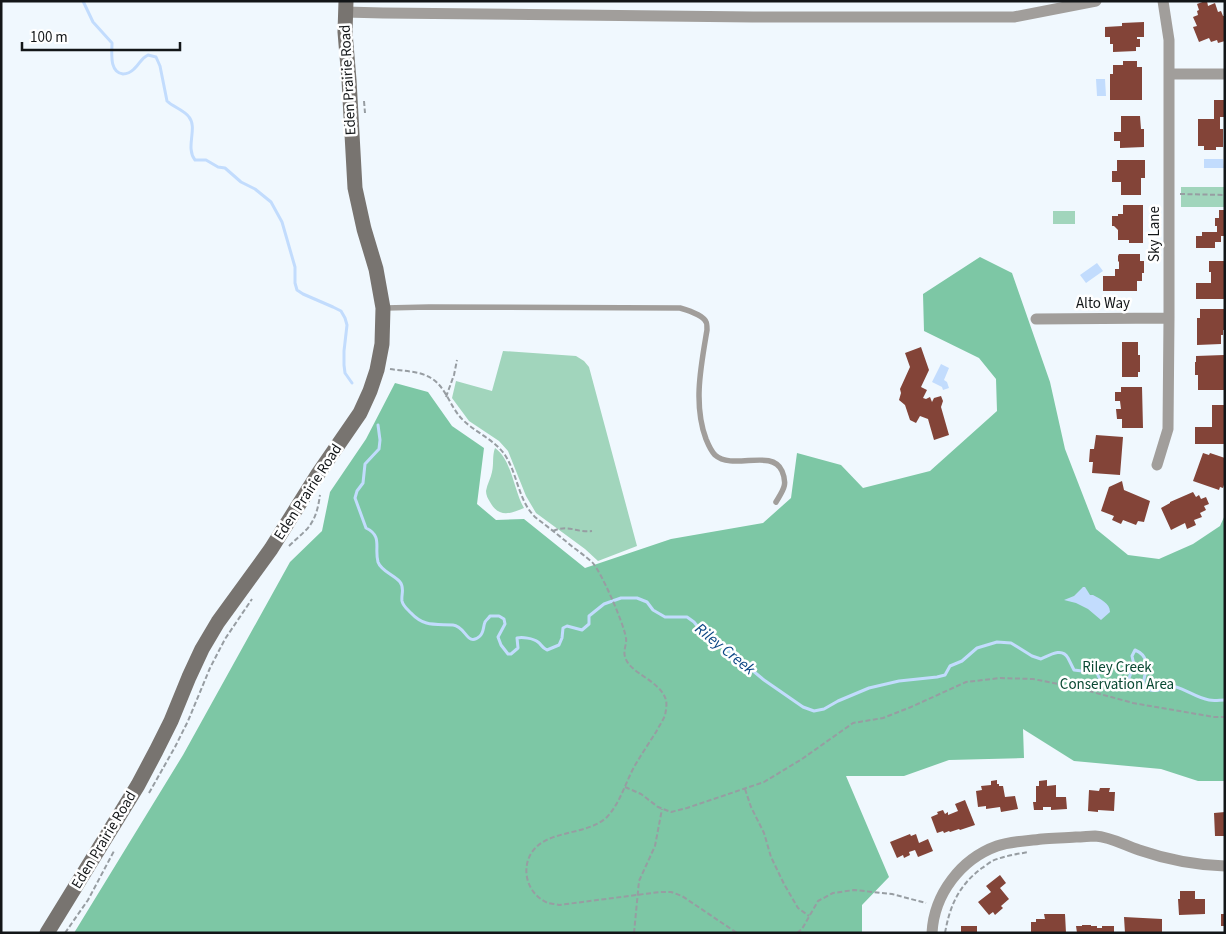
<svg xmlns="http://www.w3.org/2000/svg" width="1226" height="934" font-family="'Source Sans 3',sans-serif">
<style>
.green{fill:#a1d5bc}
.forest{fill:#7dc7a5}
.water{fill:#c2dcfd}
.lines{fill:none;stroke-linecap:round;stroke-linejoin:round}
.stream{stroke:#c2dcfd;stroke-width:3}
.building{fill:#834438}
.path{stroke:#979da2;stroke-width:2;stroke-dasharray:5 2.5;stroke-linecap:butt}
.lane{stroke:#a19e9b;stroke-width:5.5}
.street{stroke:#a19e9b;stroke-width:11}
.secondary{stroke:#787470;stroke-width:15}
.labels{text-anchor:middle;dominant-baseline:central;stroke-width:5;stroke-linejoin:round;paint-order:stroke}
.street-label{font-size:15px;fill:#131618;stroke:#fff}
.park-label{font-size:15px;fill:#094832;stroke:#fff}
.water-label{font-size:16px;font-style:italic;fill:#0c4684;stroke:#fff}
</style>
<rect width="100%" height="100%" fill="#f0f8fe"/>
<path class="green" d="M1181 187H1225V207H1181Z
M1053 211H1075V224H1053Z
M503 351 576 356 584 361 589 367 637 546 598 561 585 549 536 513 526 496 508 451 499 441 469 421 452 398 456 381 492 391Z
M495 448C512 460 514 491 524 508 510 514 499 518 490 502 488 499 486 495 486 491 487 484 491 478 492 472 494 464 492 456 495 448Z"/>
<path class="forest" d="M980 257 1012 273 1050 382 1065 449 1096 529 1128 555 1159 559 1193 544 1220 526 1225 515V781H1198L1161 769 1074 761 1023 729 1024 758 949 760 904 776H846L889 877 862 905V933H74L183 755 290 562 322 531 330 492 366 439 395 383 428 392 452 426 484 448 477 504 496 520 524 519 585 568 671 539 763 523 791 498 797 453 841 465 863 488 930 471 997 411 996 379 979 358 924 331 923 294Z"/>
<path class="water" d="M1096 79H1105L1106 96H1097Z
M1204 159H1223L1224 168H1204Z
M1097 263 1103 271 1086 283 1080 275Z
M941 364 949 368 944 380 947 382 949 388 943 390 942 387 932 382Z
M1083 587H1085L1090 595H1093C1100 599 1110 603 1110 612L1101 620 1088 609 1076 603 1064 600 1074 596Z"/>
<g class="lines">
<path class="stream" d="M83 1 93 22 112 43C112 53 109 72 123 74 127 74 131 72 134 69 140 64 140 59 148 55L156 57 160 66 167 101C173 107 184 110 189 117 198 128 185 147 195 160H206L218 167 225 168 241 182 255 189 271 202 282 222 295 267V283L297 290 303 294 333 307 341 311 345 318 347 325 344 351V365L345 373 352 383
M378 425 380 440 379 449 365 464 363 483 357 491 355 498 366 528C383 536 374 548 378 562 381 571 394 575 400 582 405 588 401 594 402 601 403 606 407 609 411 613 424 627 435 624 453 625 466 626 467 648 480 636 484 632 483 627 485 622 486 620 489 618 490 616H499L504 619 505 624 498 637 501 645 508 654H511L518 648 517 638C522 637 533 638 538 642 542 645 541 647 547 650L559 645 562 638 563 628 567 626 582 630 589 624V616L604 604 621 598H637L647 602 653 610 665 617H687L694 622 705 636 722 645 764 680 803 707 814 711 824 709 838 701 869 688 899 681 937 677 945 675 950 666 962 661 977 648 997 642 1011 643 1032 656 1041 659C1050 655 1062 647 1068 658 1070 662 1072 666 1074 670L1082 671 1093 670 1097 673 1101 682C1113 685 1118 684 1129 678L1134 665 1132 656 1135 650C1152 657 1145 671 1143 685 1156 698 1162 684 1176 687 1187 690 1197 698 1209 700 1214 701 1220 700 1225 700"/>
</g>
<path class="building" d="M1205 1H1207L1208 6 1215 3 1218 12 1221 11 1223 16H1225V41L1218 43 1217 40 1211 42 1209 38 1199 42 1193 27 1197 26 1193 17 1198 15 1197 11 1199 10 1197 4Z
M1144 22V37H1137V39H1140V47H1136V51L1113 52V44H1110V37H1105V27L1122 26V23Z
M1123 61H1137V67H1142V100H1110V74H1113V65H1123Z
M1214 100H1225V117H1220V129H1223V147H1216V150H1204V146H1198V119H1214Z
M1121 116H1140L1141 129H1144V147L1120 148V141H1114V132H1121Z
M1117 160H1145V178H1141V195H1121V182H1112V171H1117Z
M1123 205H1143V243H1129V240H1118V230L1114 226H1112V216H1118V214H1123Z
M1219 210H1225V236H1221V242H1215V248H1196V236H1202V232H1217V226H1215V218H1219Z
M1119 254H1140V261H1144V273H1142V281H1137V291H1103V276H1115V269H1119V262L1118 261V256Z
M1209 261H1225V299H1196V283H1211V272H1209Z
M1200 309H1225V330H1223V335H1221V344L1197 345V318H1200Z
M1122 342H1138V355H1140V372H1138V377H1122Z
M921 347 929 370 921 387 927 390 923 398 926 399 930 397 932 402 934 398 941 396 943 401 941 407 949 435 934 440 928 419 920 416 916 423 910 420 905 405 899 400 901 393 900 389 910 367 905 353Z
M1224 355V390H1198V375H1195V362H1196V356Z
M1121 387H1142L1143 428H1122V419H1117L1116 409H1121L1120 401H1115V392H1121Z
M1212 405H1225V444H1195V427H1212Z
M1096 435 1123 437 1120 475 1092 473 1093 462H1089L1090 449H1094Z
M1203 453 1209 455 1210 453 1225 458V485H1224L1223 488 1220 487 1219 490 1193 481Z
M1122 481 1124 490 1150 501 1144 522 1138 521 1136 525 1123 520 1121 524 1112 520 1114 516 1101 511 1109 487Z
M1193 492 1196 497 1199 495 1201 499 1206 497 1209 504 1204 506 1206 510 1200 513 1202 517 1194 520 1196 525 1187 529 1185 523 1171 530 1161 508 1170 503V502Z
M997 780V784H999V786H1003L1005 797 1015 796 1018 809 1001 812 1000 807 986 809V806L978 807 976 791 982 790 981 786 991 785V781Z
M1047 780V786L1056 785V797H1066L1067 809 1051 810V807H1043V810H1034L1033 802H1036V786H1039V781Z
M1100 788H1110L1109 792H1115L1114 811 1098 810V812L1088 811 1089 790 1099 791Z
M965 800 975 825 960 830 959 829 950 832 949 831 944 833 943 831 937 833 931 817 938 814 937 812 943 810 945 814 948 812V815L958 811 955 804Z
M1225 812V836H1215L1214 813Z
M910 834 911 836 916 834 919 843 928 839 933 851 918 857 915 850 909 852 910 855 904 858 903 855 897 858 890 842Z
M1000 875 1006 883 1000 888 1009 899 1001 906 1003 908 995 915 993 912 989 915 978 902 991 892 986 886Z
M1180 891H1195V899H1205V914L1179 915 1178 899H1180Z
M1044 914H1065L1066 933H1031V922H1036V919H1045Z
M1221 914H1225V926H1221Z
M1124 917 1162 919V933H1125Z
M1082 925H1091V926H1097V928H1102V926H1114V933H1077L1076 926H1082Z
M961 926H977V933H961Z"/>
<g class="lines">
<path class="path" d="M364 101 365 113
M1180 194 1225 195
M390 369C403 371 420 371 431 378 445 386 450 406 461 418 474 432 494 439 505 455 518 475 518 500 535 517 548 527 561 537 574 548 580 552 586 557 592 562 601 571 624 624 626 638 627 644 623 650 625 657 630 674 660 680 666 700 667 704 666 711 665 715 663 721 659 726 656 732 649 743 641 755 634 767 625 784 620 803 607 817 587 836 548 829 532 852 520 870 528 895 548 903 551 904 556 904 559 905L660 892H671L682 896 737 933
M446 397 454 375 457 360
M553 531C569 524 576 533 592 531
M289 546C294 541 299 537 304 532 315 522 318 509 320 495
M625 787 641 794 658 807 671 812 687 808 764 782 802 759 853 723 883 718 911 707 966 682 1000 678 1033 679 1078 688 1133 703 1214 717H1225
M745 789 751 807 764 833 771 857 784 884 798 908 809 916
M149 793 175 747 188 721 210 668 225 639 252 599
M65 933 88 900 114 851
M634 933 639 881 655 846 662 809
M797 933 802 929 818 901 833 893 854 890 892 894 926 903
M945 933C950 905 959 885 982 868 985 866 989 863 992 861 1004 856 1017 854 1029 852"/>
<path class="lane" d="M385 308 429 307 680 308C687 310 703 315 706 322 707 323 707 328 707 330 701 366 693 404 706 439 708 444 711 451 715 455 733 471 772 448 782 471 788 485 783 490 776 502"/>
<path class="street" d="M345 12 383 13 753 17H1014L1096 1
M1169 74H1225
M1036 319 1169 318
M1157 465 1168 429 1169 318V40L1163 1
M932 933C934 894 961 859 997 846 1011 841 1028 841 1042 839 1054 838 1065 838 1076 837 1083 837 1089 836 1095 836 1111 837 1124 845 1139 850 1168 860 1194 865 1225 866"/>
<path class="secondary" d="M47 933 138 785 156 751 171 721 189 677 202 649 218 622 271 549 318 474 360 413 370 391 377 370 382 344 383 308 376 269 364 229 355 188 349 80 345 32 346 1"/>
</g>
<g class="labels">
<g class="street-label">
<text transform="translate(348 80) rotate(-93)">Eden Prairie Road</text>
<text transform="translate(1154 234) rotate(-90)">Sky Lane</text>
<text x="1103" y="303">Alto Way</text>
<text transform="translate(308 492) rotate(-57)">Eden Prairie Road</text>
<text transform="translate(104 840) rotate(-59)">Eden Prairie Road</text>
</g>
<g class="park-label">
<text x="1117" y="667">Riley Creek<tspan x="1117" dy="17">Conservation Area</tspan></text>
</g>
<g class="water-label">
<text transform="translate(725 649) rotate(39)">Riley Creek</text>
</g>
</g>
<rect width="1226" height="934" fill="none" stroke="#131618" stroke-width="5"/>
<path d="M22 42v8h158v-8" fill="none" stroke="#131618" stroke-width="2.5"/>
<text x="30" y="42" font-size="15" fill="#131618" stroke="#ffffff" stroke-width="4" paint-order="stroke">100 m</text>
</svg>
